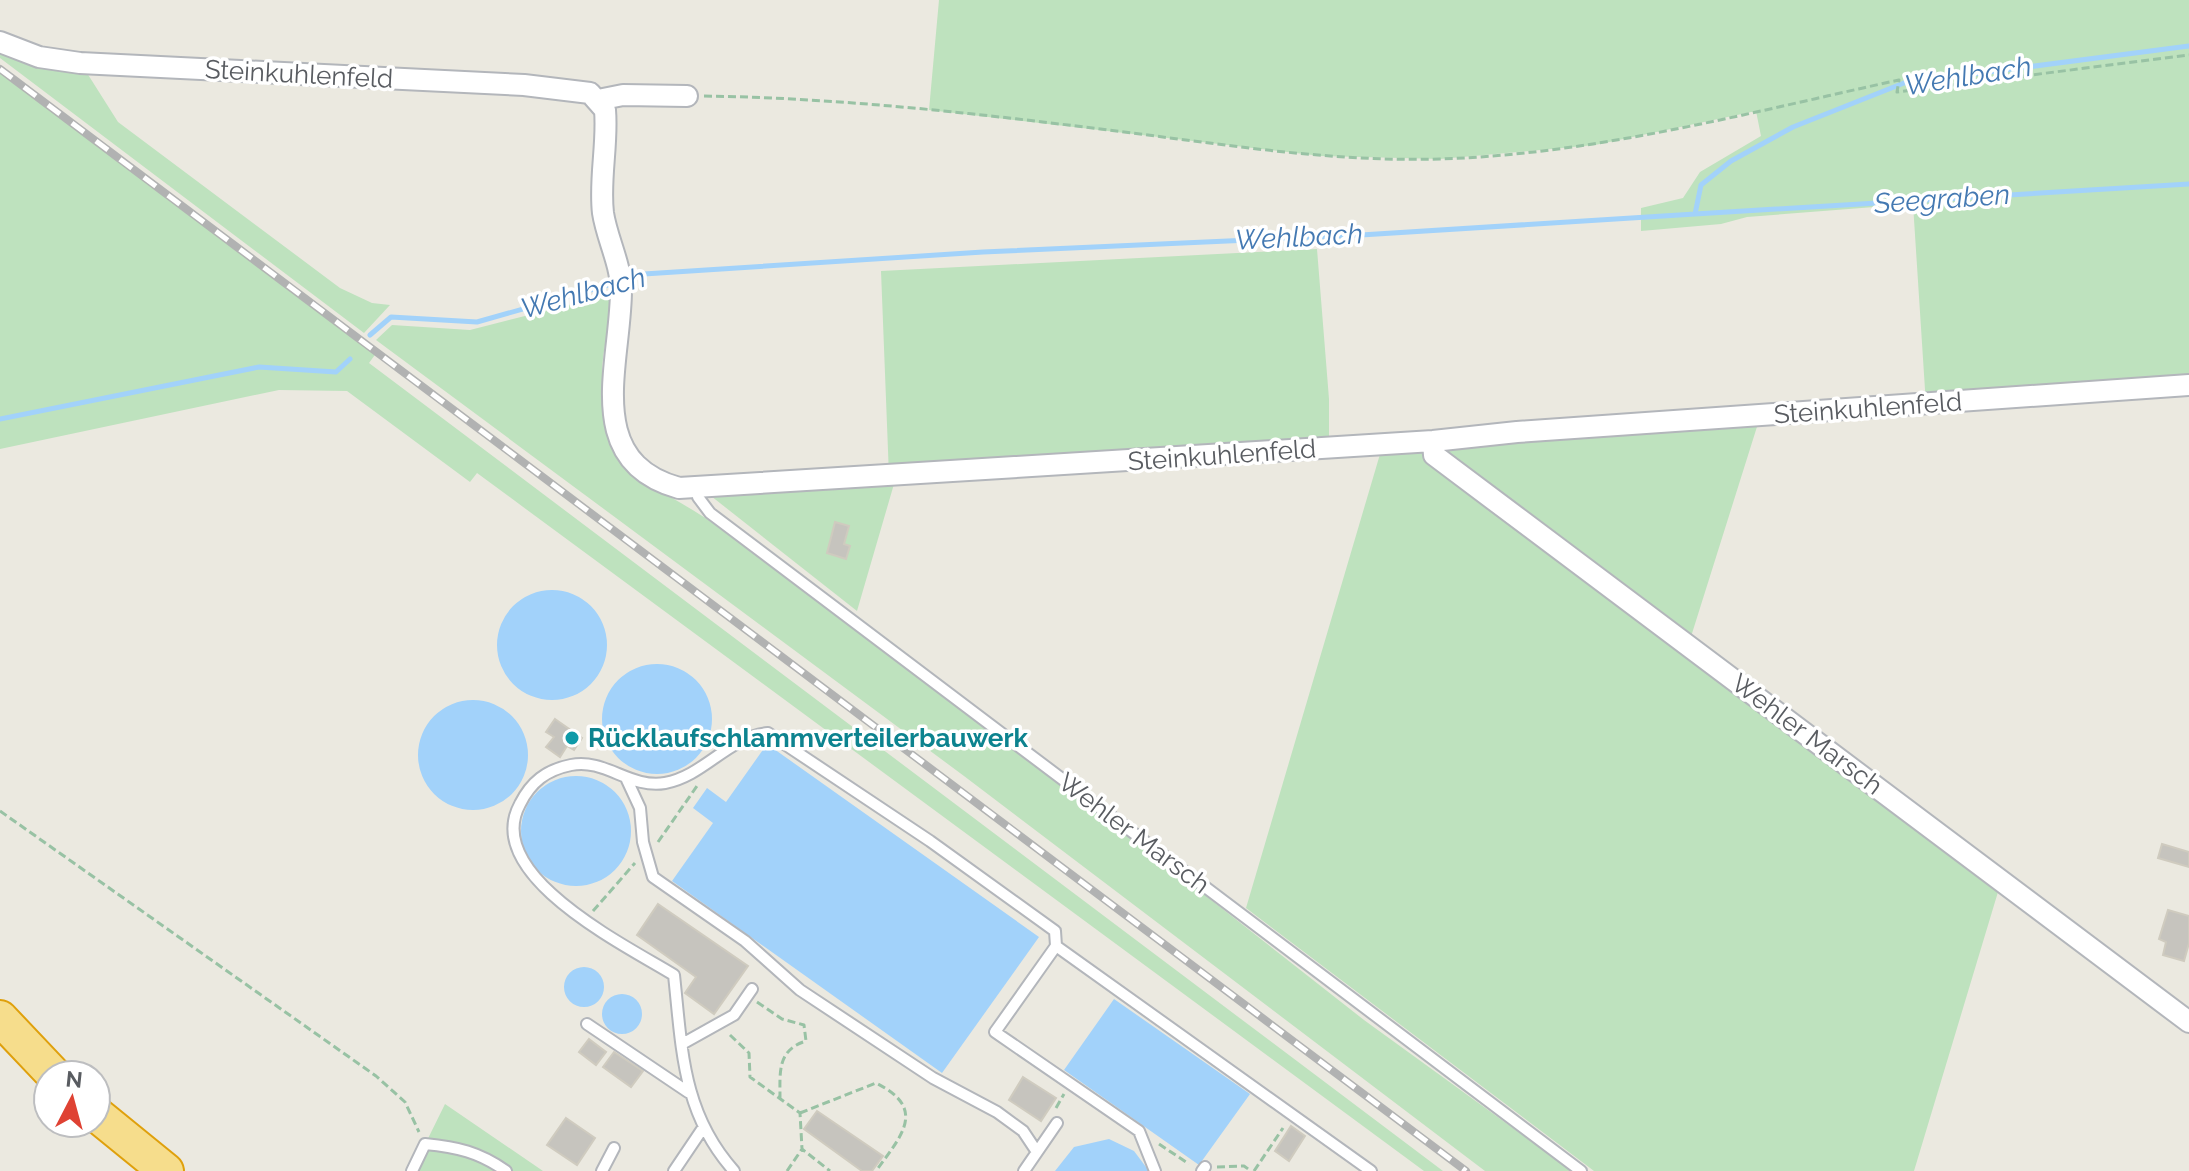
<svg xmlns="http://www.w3.org/2000/svg" width="2189" height="1171" font-family="Raleway,sans-serif">
<style>
.green{fill:#bee2be}
.water{fill:#a2d2fa}
.lines{fill:none;stroke-linecap:round;stroke-linejoin:round}
.stream{stroke:#a2d2fa;stroke-width:5}
.building{fill:#c6c4be;stroke:#cfcbbf;stroke-width:2}
.lane-casing{stroke:#b3b6bb;stroke-width:14}
.street-casing{stroke:#b3b6bb;stroke-width:24}
.highway-casing{stroke:#dfa00c;stroke-width:38}
.path{stroke:#98c2a4;stroke-width:3;stroke-dasharray:8 4;stroke-linecap:butt}
.lane{stroke:#fff;stroke-width:10}
.street{stroke:#fff;stroke-width:20}
.highway{stroke:#f6dd8c;stroke-width:34}
.rail-casing{stroke:#b1b2b2;stroke-width:8}
.rail{stroke:#fff;stroke-width:5;stroke-dasharray:15;stroke-linecap:butt}
.culture-dot{fill:#0f9aa8;stroke:#fff;stroke-width:3}
.labels{text-anchor:middle;dominant-baseline:central;stroke-width:7;stroke-linejoin:round;paint-order:stroke}
.street-label{font-size:26px;fill:#595c61;stroke:#fff}
.culture-label{font-size:26px;font-weight:bold;fill:#0d838f;stroke:#fff;text-anchor:start}
.water-label{font-size:28px;font-style:italic;fill:#4479b2;stroke:#fff}
</style>
<rect width="100%" height="100%" fill="#ebe9e0"/>
<path class="green" d="M939 0H2189V385L1926 405 1913 204 1747 217 1721 224 1641 231V208L1683 198 1700 172 1761 136 1756 111 1595 145 1440 159 1321 156 929 110Z
M0 49 38 67 87 73 118 122 340 288 372 303 390 305 364 333 0 58Z
M0 69 377 352 369 363 1443 1171H1424L477 473 470 482 347 391 279 390 0 449Z
M1317 249 1329 399V448L889 476 881 271Z
M612 294C612 321 602 347 602 374 602 475 637 473 710 521L1112 822 1364 1020 1572 1171H1485L964 776 376 340 392 325 470 330Z
M1761 414 1689 643 2001 882 1914 1171H1594L1246 908 1383 444Z
M894 484 857 611 711 496Z
M445 1104 543 1171H412Z"/>
<path class="water" d="M497 645a55 55 0 1 1 110 0a55 55 0 1 1-110 0Z
M602 719a55 55 0 1 1 110 0a55 55 0 1 1-110 0Z
M418 755a55 55 0 1 1 110 0a55 55 0 1 1-110 0Z
M767 744 1039 937 942 1073 672 881 713 823 693 808 707 788 726 802Z
M521 831a55 55 0 1 1 110 0a55 55 0 1 1-110 0Z
M564 987a20 20 0 1 1 40 0a20 20 0 1 1-40 0Z
M602 1014a20 20 0 1 1 40 0a20 20 0 1 1-40 0Z
M1114 999 1250 1094 1199 1165 1064 1070Z
M1109 1139 1134 1151 1149 1171H1055L1074 1147Z"/>
<g class="lines">
<path class="stream" d="M1695 214 2189 184
M625 280 644 274 983 252 1361 235 1695 214 1701 185 1731 161 1793 127 1904 83 2189 46
M370 335 391 317 477 322 615 283
M0 419 259 367 336 372 350 359"/>
</g>
<path class="building" d="M835 522 849 526 844 544 850 546 846 559 827 553Z
M555 719 582 738 574 750 567 746 560 757 546 747 554 737 546 732Z
M2162 844 2189 852V867L2158 858Z
M658 904 748 966 714 1014 685 993 696 977 637 935Z
M2168 910 2189 916V943L2184 961 2163 955 2166 942 2159 939Z
M589 1039 606 1052 596 1065 579 1052Z
M614 1052 643 1071 631 1087 603 1067Z
M1023 1077 1056 1098 1041 1121 1009 1100Z
M817 1111 883 1156 872 1171H862L804 1129Z
M566 1118 595 1138 577 1165 547 1145Z
M1291 1126 1305 1136 1289 1161 1275 1151Z"/>
<g class="lines">
<g class="lane-casing">
<path id="lane" d="M697 488 698 497 710 513 1581 1171
M627 780 640 808 643 842 653 877 745 941 800 990 933 1078 997 1112 1023 1131 1037 1152
M587 1024 688 1092
M682 1044 734 1015 752 989
M412 1171 425 1144C457 1147 479 1152 506 1171
M602 1171 614 1148
M674 1171 703 1128
M734 1171C682 1113 682 1049 674 975 627 946 481 875 520 804 531 782 546 770 571 765 605 758 630 789 665 783 704 776 728 737 768 733L930 841 1055 931 1056 946
M1024 1171 1057 1123
M1155 1171 1139 1131 995 1032 1056 946 1371 1171
M1202 1171 1205 1167"/>
</g>
<g class="street-casing">
<path id="street" d="M0 42 39 57 80 63 524 85 590 93 605 110C608 144 599 179 603 213 607 239 621 264 621 290 621 363 581 461 679 488L1433 441 1517 432 2189 385
M598 100 623 95 687 96
M1433 441 1434 455 2189 1022"/>
</g>
<g class="highway-casing">
<path id="highway" d="M0 1018 54 1075
M96 1114 166 1171"/>
</g>
<path class="path" d="M704 96C847 98 990 115 1132 133 1234 146 1336 162 1440 159 1596 154 1747 113 1899 80L1897 92 2189 55
M0 811 376 1076 405 1102 419 1132
M658 842 697 786
M593 911 635 863
M757 1002 782 1019 804 1025 806 1041C777 1050 780 1072 780 1098
M730 1035 749 1053 750 1077 800 1113 802 1149 830 1171
M1056 1108 1064 1094
M800 1113 876 1083C928 1109 901 1136 876 1171
M1159 1144 1189 1164
M1217 1167 1244 1166 1251 1171
M787 1171 802 1149
M1254 1171 1283 1128"/>
<use href="#lane" class="lane"/>
<use href="#street" class="street"/>
<use href="#highway" class="highway"/>
<g class="rail-casing">
<path id="rail" d="M0 69 1466 1171"/>
</g>
<use href="#rail" class="rail"/>
</g>
<circle class="culture-dot" cx="572" cy="738" r="8"/>
<g class="labels">
<g class="street-label">
<text transform="translate(299 74) rotate(3)">Steinkuhlenfeld</text>
<text transform="translate(1868 408) rotate(-4)">Steinkuhlenfeld</text>
<text transform="translate(1222 455) rotate(-4)">Steinkuhlenfeld</text>
<text transform="translate(1807 734) rotate(37)">Wehler Marsch</text>
<text transform="translate(1134 833) rotate(37)">Wehler Marsch</text>
</g>
<g class="culture-label">
<text x="588" y="738">Rücklaufschlammverteilerbauwerk</text>
</g>
<g class="water-label">
<text transform="translate(1968 76) rotate(-9)">Wehlbach</text>
<text transform="translate(1942 199) rotate(-4)">Seegraben</text>
<text transform="translate(1299 237) rotate(-3)">Wehlbach</text>
<text transform="translate(583 293) rotate(-15)">Wehlbach</text>
</g>
</g>
<g transform="translate(72 1099) rotate(6)"><circle r="38" fill="#ffffff" stroke="#bdbec0" stroke-width="2"/>
<path d="M0-6L14 30L0 20L-14 30Z" fill="#df4233"/>
<text y="-12" font-size="22" font-weight="bold" text-anchor="middle" fill="#595c61">N</text>
</g>
</svg>
